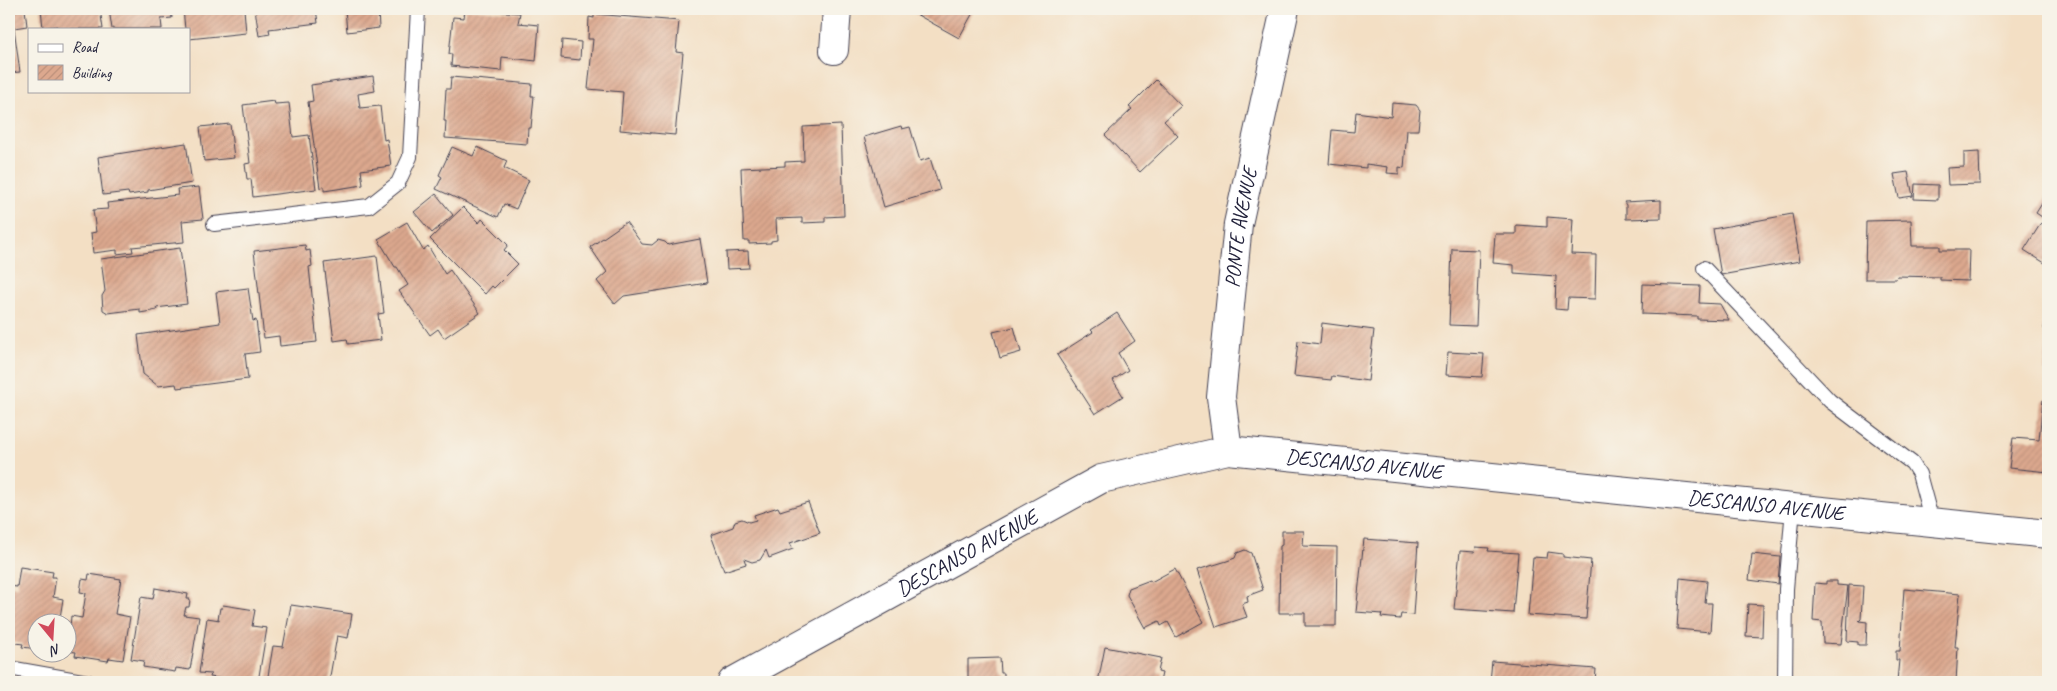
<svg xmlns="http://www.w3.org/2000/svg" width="2057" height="691" font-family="Caveat,sans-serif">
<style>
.building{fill:url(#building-hatch)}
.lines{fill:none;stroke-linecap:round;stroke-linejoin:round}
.lane-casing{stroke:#413e50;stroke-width:16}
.street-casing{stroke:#413e50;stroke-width:30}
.secondary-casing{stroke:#413e50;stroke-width:30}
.lane{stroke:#fff;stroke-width:14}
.street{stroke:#fff;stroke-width:28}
.secondary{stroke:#fff;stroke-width:28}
.labels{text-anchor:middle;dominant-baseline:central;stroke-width:5;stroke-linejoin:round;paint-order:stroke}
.street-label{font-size:21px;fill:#22223b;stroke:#f7f3e8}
</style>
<defs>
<pattern id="building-hatch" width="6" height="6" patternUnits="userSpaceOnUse" patternTransform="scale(1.25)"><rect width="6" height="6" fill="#dca88e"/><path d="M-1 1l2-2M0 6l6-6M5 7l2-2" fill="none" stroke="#bc907b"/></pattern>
</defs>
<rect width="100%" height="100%" fill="#f7f3e8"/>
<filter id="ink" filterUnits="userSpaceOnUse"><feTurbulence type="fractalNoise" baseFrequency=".02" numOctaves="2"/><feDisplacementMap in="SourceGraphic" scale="10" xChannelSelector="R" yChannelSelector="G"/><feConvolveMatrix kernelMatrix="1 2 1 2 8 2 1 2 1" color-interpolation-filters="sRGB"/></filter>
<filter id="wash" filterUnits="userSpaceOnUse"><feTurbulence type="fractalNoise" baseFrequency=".0096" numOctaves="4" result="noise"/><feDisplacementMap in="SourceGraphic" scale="20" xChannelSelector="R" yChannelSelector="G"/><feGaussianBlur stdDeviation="1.12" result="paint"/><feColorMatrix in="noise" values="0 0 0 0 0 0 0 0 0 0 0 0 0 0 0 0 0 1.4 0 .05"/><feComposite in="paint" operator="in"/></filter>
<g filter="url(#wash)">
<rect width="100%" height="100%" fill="#f3dfc4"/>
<g id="blocks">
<path class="building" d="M9 9H25L27 26 14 28 20 72 9 73Z
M41 9H100L103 29H57V26L43 28Z
M109 9H171L172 18 161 19 162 29H112Z
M183 9H244L246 33 189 39V29H185Z
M255 9H316L318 23 269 29 270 34 259 36Z
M345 9H380V11H378L379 28 347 32Z
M465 9 520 13 518 23 539 25 536 61 502 57 501 71 451 66 452 54H449L453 17 464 18Z
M917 9H975L959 38 914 13Z
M594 14 679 21 676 52 683 53 675 135 620 130 623 92 588 89 593 39H588L589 17 594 18Z
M562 40 581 42 580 60 561 58Z
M373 76 375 91 358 94 360 108 380 106 384 140 387 139 391 166 361 170 363 185 324 191V187L320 188 308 102 313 101 311 85Z
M451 77 532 84 531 96H534L531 128H528L527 144 445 138 446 121H444L446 89H450Z
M1156 80 1181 106 1164 121 1178 136 1140 172 1105 135 1132 109 1129 107Z
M274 101 275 104 289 103 293 137 309 135 316 189 253 197 251 179H247L245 164 250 163 243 105Z
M1392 103 1416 105 1420 110 1418 130H1407L1404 168 1399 167V174L1387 173 1388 167 1366 164V168L1329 164 1332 130 1354 132 1356 112 1391 117Z
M230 124 234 158 204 161 200 127Z
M841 125 844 216 825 217V222L802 223V218L776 219 777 240 771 241V243L749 244V241H744L741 168 785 166V162L804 161 803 127Z
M901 126 902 129 910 127 920 161 930 158 940 190 884 207 864 137Z
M186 143 192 183 148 190V192L129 195 128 192 103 195 98 157Z
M452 147 473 156 477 147 507 161 504 168 529 180 516 209 504 204 498 217 436 189 442 177 439 175Z
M1979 152 1980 184 1948 185 1947 168 1964 167V153Z
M1908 172 1913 196 1899 198 1894 174Z
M1915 184 1938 185V200L1914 199Z
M199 187 203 219 182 221 184 242 132 247 133 252 117 254V250L93 253 91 233 96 232 93 210 108 209 107 203 178 195 177 189Z
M436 194 453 215 432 233 414 212Z
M2048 194V221L2036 213Z
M1661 200V218L1626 219V205L1624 202Z
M463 207 479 223 482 219 508 245 504 250 518 264 494 288 492 286 485 294 430 239Z
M1792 214 1800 261 1721 275 1713 229Z
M1547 217 1573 219 1571 254 1596 255 1595 299 1568 298 1567 310 1555 309 1556 276 1514 273V265L1493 263 1495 234H1516V225L1547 227Z
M1911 220 1912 246H1940V250H1969L1968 281 1940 280V277L1897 276 1896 279H1865L1866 221Z
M407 222 423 250 428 246 445 274 450 270 480 313 444 338 438 329 430 335 399 291 408 285 397 267H395L378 239Z
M626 222 642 244 652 245 658 240 665 242 668 245 700 239 707 283 624 296 615 304 597 281 607 272 590 247Z
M2041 223 2048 227V265L2024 250Z
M305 245 306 251 310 250 312 266 309 267 317 342 280 346 279 336 264 338 254 251Z
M180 248 187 304 156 308 157 310 140 313V309L108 313 103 310 102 296 105 291 101 259Z
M1452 249 1479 250 1476 326 1449 325Z
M748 251 749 268 727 269 726 252Z
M377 256 384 313 378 314 381 340 348 344 347 339 334 341 324 263Z
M1643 284 1700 286 1699 303 1720 304 1729 320 1697 319V316L1642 314Z
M248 288 253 321 256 320 260 352 245 354 248 379 177 388 176 384 158 386 143 374 138 335 220 323 216 292Z
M2046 309H2048V330L2044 329Z
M1117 313 1135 341 1118 353 1128 370 1113 380 1123 396 1095 414 1057 355 1093 332 1091 330Z
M1322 323 1374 330 1368 381 1332 376 1331 380 1294 376 1298 341 1320 344Z
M1014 327 1021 352 1000 358 993 332Z
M2047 345H2048V372L2044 371Z
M1448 352 1484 354 1482 377 1446 375Z
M2043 400H2048V472L2009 468 2013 438 2039 440Z
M808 502 820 533 790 543 793 549 769 558 766 550 760 560 752 562 744 559 746 564 724 571 711 535 733 527 735 521 742 519 749 522 756 520 754 515 778 507 780 511Z
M1282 531H1304L1303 546 1337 547 1336 626H1305V613H1279L1280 546 1282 545Z
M1364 539 1418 543 1413 615 1401 614 1400 619 1381 617 1382 614 1356 612Z
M1476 547 1489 548 1488 551 1518 553 1513 613 1454 609 1460 551 1475 552Z
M1245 550 1251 553 1263 590 1247 596 1248 602 1242 604 1247 617 1216 627 1197 570 1227 561 1235 558 1237 553Z
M1548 552 1563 554V557L1591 560 1586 619 1528 615 1533 557 1547 558Z
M1752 554 1780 557 1778 584 1749 580Z
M20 567 53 572 52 577H56L53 597 63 599 59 624H38V649L22 647 23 644 9 642 12 622 9 621V586L17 587Z
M1175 569 1203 622 1176 637 1168 622 1161 626 1159 621 1145 628 1127 595 1129 588 1150 580 1151 582Z
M89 574 121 579 115 614 130 617 123 660 109 658 108 661 75 656 76 652 68 651 71 616 82 618 86 593 80 592 82 579 88 580Z
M1680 578 1707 581 1705 603H1712L1710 632 1677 629Z
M1826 581H1837V585L1848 586 1841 644 1823 643 1822 622 1813 621 1815 583 1826 584Z
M1849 585 1863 586 1861 619 1859 621 1867 622 1866 645H1858V642L1847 641Z
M155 588 188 594 187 599H190L189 607H186L184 615 199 617 190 670 176 668 175 672 143 667 144 661 131 659 141 597 153 599Z
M1904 589 1960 594 1955 647H1958L1956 682 1897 681 1899 660H1896V651H1900Z
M1748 604 1763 605 1762 637 1746 636Z
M223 605 255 610 252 626 267 628 258 682 243 680V682L210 677 211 674 199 673 207 618 220 620 218 619 220 608H222Z
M291 605 352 614 348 638 337 636 329 682H267L273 646 283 647Z
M1105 647 1161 658 1158 672 1162 673 1160 682H1098Z
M1000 658 1001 673H1004V682H968V659Z
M1492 661 1596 669 1595 682H1490Z"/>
</g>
</g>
<g filter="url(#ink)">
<use href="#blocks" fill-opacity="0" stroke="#413e50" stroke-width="1"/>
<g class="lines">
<g class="lane-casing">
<path id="lane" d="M214 224 369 206 398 183 410 157 418 9
M1704 268 1830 401 1912 463 1919 474 1932 522
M9 668 88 682
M1785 682 1786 589 1793 508"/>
</g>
<g class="street-casing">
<g id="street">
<path d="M834 50 837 9"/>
<path id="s1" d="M1228 450 1221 397 1238 224 1285 9"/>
</g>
</g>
<g class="secondary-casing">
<g id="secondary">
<path id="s2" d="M732 682 1101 479 1228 450 2048 534"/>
</g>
</g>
<use href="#lane" class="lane"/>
<use href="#street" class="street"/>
<use href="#secondary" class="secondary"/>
</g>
</g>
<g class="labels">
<g class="street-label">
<text stroke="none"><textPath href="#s1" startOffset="224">PONTE AVENUE</textPath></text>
<text stroke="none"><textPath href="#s2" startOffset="688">DESCANSO AVENUE</textPath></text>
<text stroke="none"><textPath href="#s2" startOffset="1092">DESCANSO AVENUE</textPath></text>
<text stroke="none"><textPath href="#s2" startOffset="268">DESCANSO AVENUE</textPath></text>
</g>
</g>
<rect width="2057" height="691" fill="none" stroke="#f7f3e8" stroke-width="30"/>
<rect x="28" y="28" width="162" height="65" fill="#f7f3e8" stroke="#a29fa3"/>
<rect x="38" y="44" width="25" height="8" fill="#ffffff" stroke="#a29fa3"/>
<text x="72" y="52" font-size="15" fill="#22223b">Road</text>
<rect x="38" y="65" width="25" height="15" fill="url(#building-hatch)" stroke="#a29fa3"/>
<text x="72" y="78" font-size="15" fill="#22223b">Building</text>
<g transform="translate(52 638) rotate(162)"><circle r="24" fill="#f7f3e8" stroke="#a29fa3"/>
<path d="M0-4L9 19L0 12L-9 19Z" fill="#d1495b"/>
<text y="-8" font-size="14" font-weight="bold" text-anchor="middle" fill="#22223b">N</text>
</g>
</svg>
